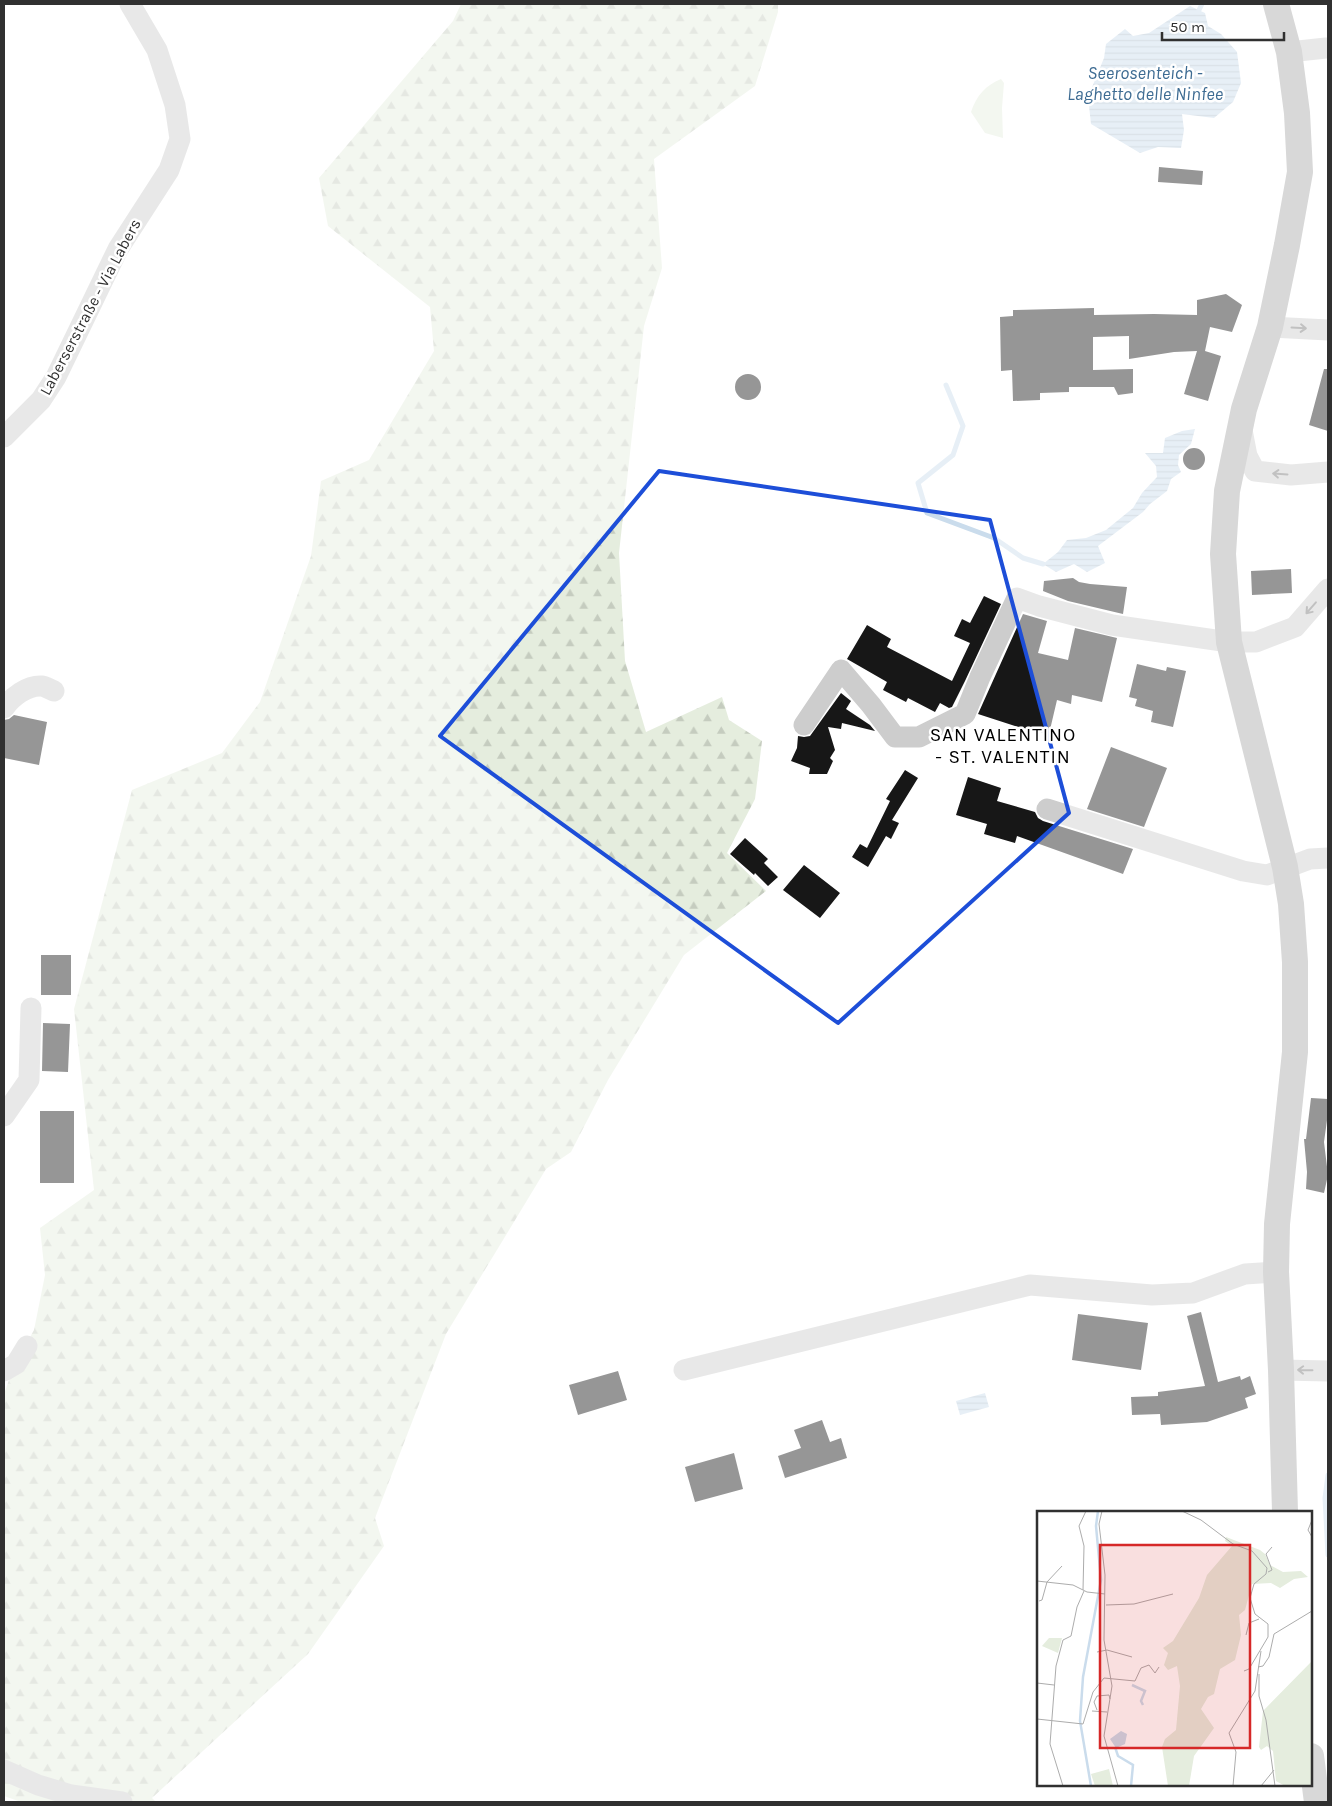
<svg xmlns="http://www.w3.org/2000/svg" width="1332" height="1806" font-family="Karla,sans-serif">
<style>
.green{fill:#e5edde}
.forest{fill:url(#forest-firs)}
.water{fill:url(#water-rules)}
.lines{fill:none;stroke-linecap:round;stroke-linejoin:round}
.stream{stroke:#cadcec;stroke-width:5}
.building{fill:#171717}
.minor{stroke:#cdcdcd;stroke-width:21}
.major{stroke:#a8a8a8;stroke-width:26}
.oneway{stroke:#777}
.marked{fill:none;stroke:#1d4ed8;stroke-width:4;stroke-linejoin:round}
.labels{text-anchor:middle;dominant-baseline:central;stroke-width:5;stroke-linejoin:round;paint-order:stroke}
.street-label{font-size:16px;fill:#303030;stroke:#fff}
.water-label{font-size:18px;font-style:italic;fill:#3d6b92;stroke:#fff}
.quarter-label{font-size:19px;letter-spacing:1px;fill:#000;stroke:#fff}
.inset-river{fill:none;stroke:#cadcec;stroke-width:2.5}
.inset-road{fill:none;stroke:#acacac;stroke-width:1}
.view{fill:#d62828;fill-opacity:0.15;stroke:#d62828;stroke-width:2.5}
.inset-edge{fill:none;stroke:#303030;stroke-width:2.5}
</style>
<defs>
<pattern id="forest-firs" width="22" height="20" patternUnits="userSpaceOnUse" patternTransform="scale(1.25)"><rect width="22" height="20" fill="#e5edde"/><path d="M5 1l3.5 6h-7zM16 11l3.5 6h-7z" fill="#c5ccbf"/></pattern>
<pattern id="water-rules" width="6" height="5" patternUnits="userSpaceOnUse" patternTransform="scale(1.25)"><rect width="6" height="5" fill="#cadcec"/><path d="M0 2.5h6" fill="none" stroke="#aebdcb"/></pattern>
</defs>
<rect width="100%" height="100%" fill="#fff"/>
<path class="green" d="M1001 79 1004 83 1002 108 1003 138 985 133 971 112C976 96 986 85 1001 79Z"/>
<path class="forest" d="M461 4H778V12L755 86 654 159 662 268 644 326 619 553 625 661 646 732 722 697 729 720 762 741 755 799 727 853 766 891 684 955 608 1080 571 1152 546 1169 446 1334 375 1518 384 1546 308 1654 152 1798 156 1802H21L4 1796V1394L14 1366 34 1330 45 1275 40 1228 94 1190 74 1009 132 790 222 753 260 702 311 556 321 481 369 460 434 351 430 307 328 226 319 178 453 21Z"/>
<path class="water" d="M1190 6 1205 13 1208 26 1221 34 1237 52 1241 83 1233 102 1214 118 1182 114 1184 130 1181 148 1158 147 1140 153 1091 124 1088 97 1104 58 1106 44 1125 29 1133 36 1149 33Z
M1195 429 1191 444 1179 455 1178 465 1181 472 1171 479 1167 491 1150 504 1143 512 1098 546 1105 563 1087 572 1074 564 1056 572 1043 564 1058 552 1067 540 1086 538 1106 530 1133 508 1142 493 1157 477 1156 466 1145 453H1163L1165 438 1182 431Z
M985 1393 989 1407 960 1415 956 1401Z"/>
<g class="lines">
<path class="stream" d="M1199 10 1202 4
M946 385 963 426 953 455 918 483 927 513 994 538 1023 558 1043 564
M1328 1475 1325 1498 1328 1555"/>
</g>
<path class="building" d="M1159 167 1203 171 1202 185 1158 182Z
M1226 294 1242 305 1232 332 1210 327 1205 351 1221 356 1208 401 1184 394 1197 351 1174 352 1129 359V336L1093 337V370L1133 369V393L1118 395 1114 387H1069V392L1040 393V400L1013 401 1012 370 1001 371 1000 317 1013 316V310L1094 308V315L1154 314 1197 315V300Z
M1324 369H1328V431L1309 425Z
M735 387a13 13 0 1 1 26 0a13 13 0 1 1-26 0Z
M1183 459a11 11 0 1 1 22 0a11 11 0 1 1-22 0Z
M1291 569 1292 593 1252 595 1251 571Z
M1073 578 1079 582 1090 584 1127 587 1123 614 1068 601 1043 591 1044 581Z
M984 596 1001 604 965 681 952 707 949 708 940 703 935 712 908 698 906 702 883 690 887 682 847 659 867 625 891 639 887 647 952 681 970 643 954 636 962 619 970 623Z
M1023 614 1047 621 1038 653 1068 660 1075 628 1117 638 1102 702 1072 695 1071 704 1057 700 1049 734 1015 726 978 714Z
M1137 664 1166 671 1167 667 1186 671 1173 727 1151 722 1153 711 1135 706 1137 699 1129 697Z
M841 693 851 701 846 709 870 725 875 731 842 723 841 729 828 727 835 750 830 758 833 761 827 774H809L810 768 791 761 797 748 798 736 804 737 810 736Z
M14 715 47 722 39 765 4 758V720L9 719Z
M1111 747 1167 768 1144 827 1087 809Z
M905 770 918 778 892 820 899 823 891 839 886 836 868 867 852 857 860 844 867 848 890 801 886 799Z
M968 777 1001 788 997 801 1035 812 1038 818 1043 821 1133 849 1123 874 1017 836 1015 843 984 834 987 824 956 815Z
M745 838 768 859 764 863 778 877 768 886 755 873 754 875 730 854Z
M804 865 840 893 820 918 783 890Z
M41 955H71V995H41Z
M43 1023 70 1024 68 1072 42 1071Z
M1311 1098 1328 1099V1113L1324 1142 1328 1175 1324 1193 1306 1189 1307 1172 1304 1139H1306Z
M40 1111H74V1183H40Z
M1201 1312 1218 1382 1240 1376 1241 1380 1250 1376 1256 1394 1245 1398 1248 1408 1207 1422 1161 1425 1160 1414 1132 1415 1131 1397 1158 1396V1392L1205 1386 1187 1316Z
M1078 1314 1148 1323 1141 1370 1072 1360Z
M618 1371 627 1400 578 1415 569 1385Z
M822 1420 830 1442 841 1438 847 1458 785 1478 778 1456 801 1448 794 1430Z
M734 1453 743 1489 695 1502 685 1467Z"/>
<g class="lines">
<path class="minor" d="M1289 52 1326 48
M1270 327 1328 330
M1242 430 1247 456 1255 471 1291 475 1328 472
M4 437 41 400 56 377 118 249 169 170 180 139 175 105 157 50 130 4
M4 708C12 697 27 685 42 686 46 687 50 689 54 691
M804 725 841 670 871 705 895 737H919L965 714 980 677 1017 598 1039 606 1112 625 1229 642H1256L1295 627 1328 589
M1047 809 1243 871 1267 875 1310 859 1328 858
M4 1116 29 1080 31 1008
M684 1370 1030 1285 1152 1295 1193 1293 1245 1274 1276 1272
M1281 1370 1328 1371
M4 1371 16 1364 27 1346
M4 1770 38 1785 71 1795 122 1802"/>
<path class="major" d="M1276 4 1289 52 1297 113 1300 172 1287 245 1270 327 1244 409 1227 491 1223 554 1229 642 1285 867 1291 904 1295 962V1052L1277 1224 1276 1272 1281 1370 1285 1512
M1311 1756 1317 1802"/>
</g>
<defs><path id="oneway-shaft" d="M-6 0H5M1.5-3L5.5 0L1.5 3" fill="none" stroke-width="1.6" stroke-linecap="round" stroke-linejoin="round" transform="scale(1.25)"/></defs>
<g class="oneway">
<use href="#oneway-shaft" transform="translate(1299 328) rotate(3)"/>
<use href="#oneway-shaft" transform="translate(1280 474) rotate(-176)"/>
<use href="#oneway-shaft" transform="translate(1311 608) rotate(131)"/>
<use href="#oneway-shaft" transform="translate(1305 1370) rotate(-179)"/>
</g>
<path d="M0 0H1332V1806H0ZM659 471 990 520 1069 813 838 1023 440 736Z" fill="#fff" fill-opacity=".55" fill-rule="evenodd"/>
<path class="marked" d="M659 471 990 520 1069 813 838 1023 440 736Z"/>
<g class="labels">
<g class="street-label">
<text transform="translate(90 307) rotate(-62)">Laberserstraße - Via Labers</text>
</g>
<g class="water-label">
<text x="1145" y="73">Seerosenteich -<tspan x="1145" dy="21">Laghetto delle Ninfee</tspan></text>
</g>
<g class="quarter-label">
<text x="1003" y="735">SAN VALENTINO<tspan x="1003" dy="22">- ST. VALENTIN</tspan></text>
</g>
</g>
<g transform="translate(1037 1511)">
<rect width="275" height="275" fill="#fff"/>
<path d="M12 127H25L21 142 5 135ZM72 258 76 275H58L54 263Z" fill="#e5edde"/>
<path d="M189 26 223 39 228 43 233 54 246 61 264 60 271 66 257 68 243 77 234 72 215 73 208 99 202 104 204 124 198 149 183 158 177 183 171 186 164 198 177 217 157 245 152 275H131L125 236 128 228 139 219 143 175 140 155 131 159 127 154 131 142 126 137 136 130 162 87 170 64 195 35 188 30ZM275 150V275H248L239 270 236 240 230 235 224 239 222 236 226 200Z" fill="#e5edde"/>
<path d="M84 220 90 223 88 233 79 237 73 228Z" fill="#cadcec"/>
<path class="inset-river" d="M95 174 108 180 104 190 106 194M78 236 81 245 96 254 94 275M54 275 43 210 46 166 64 69 59 15 61 0"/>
<path class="inset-road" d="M65 0 62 13 68 64 67 129 75 175 67 225 81 275M145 0 164 9 196 33 215 40 230 57 229 63 217 73 213 87 218 103 231 113V126L212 158 207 160M275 9 271 19 275 26M231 61 235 59 229 43 235 36M0 70 36 74 50 81 68 83M46 79 47 35 42 15 49 0M2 90 5 89 10 71 25 55M69 94 97 93 136 83M209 124 212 112 222 108M60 141 70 139 95 146M221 156 226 155 232 146 237 123 275 100M222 163V185L229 209 238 275M0 172 17 174M60 199 57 191 60 185 72 184 73 188M55 200 70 201M0 208 46 213 56 181 67 167 98 170 104 157 112 154 118 162 122 156M26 275 13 233 19 155 26 129 34 125 40 96 47 80M196 275 199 241 192 222 218 180 224 140M224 275 237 259"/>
<path class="view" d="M63 34H213V237H63Z"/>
<rect width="275" height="275" class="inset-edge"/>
</g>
<rect width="1332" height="1806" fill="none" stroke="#303030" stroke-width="10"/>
<path d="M1162 32v8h122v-8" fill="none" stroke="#303030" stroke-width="2.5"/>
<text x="1170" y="32" font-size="15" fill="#303030" stroke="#ffffff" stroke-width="4" paint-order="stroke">50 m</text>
</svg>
